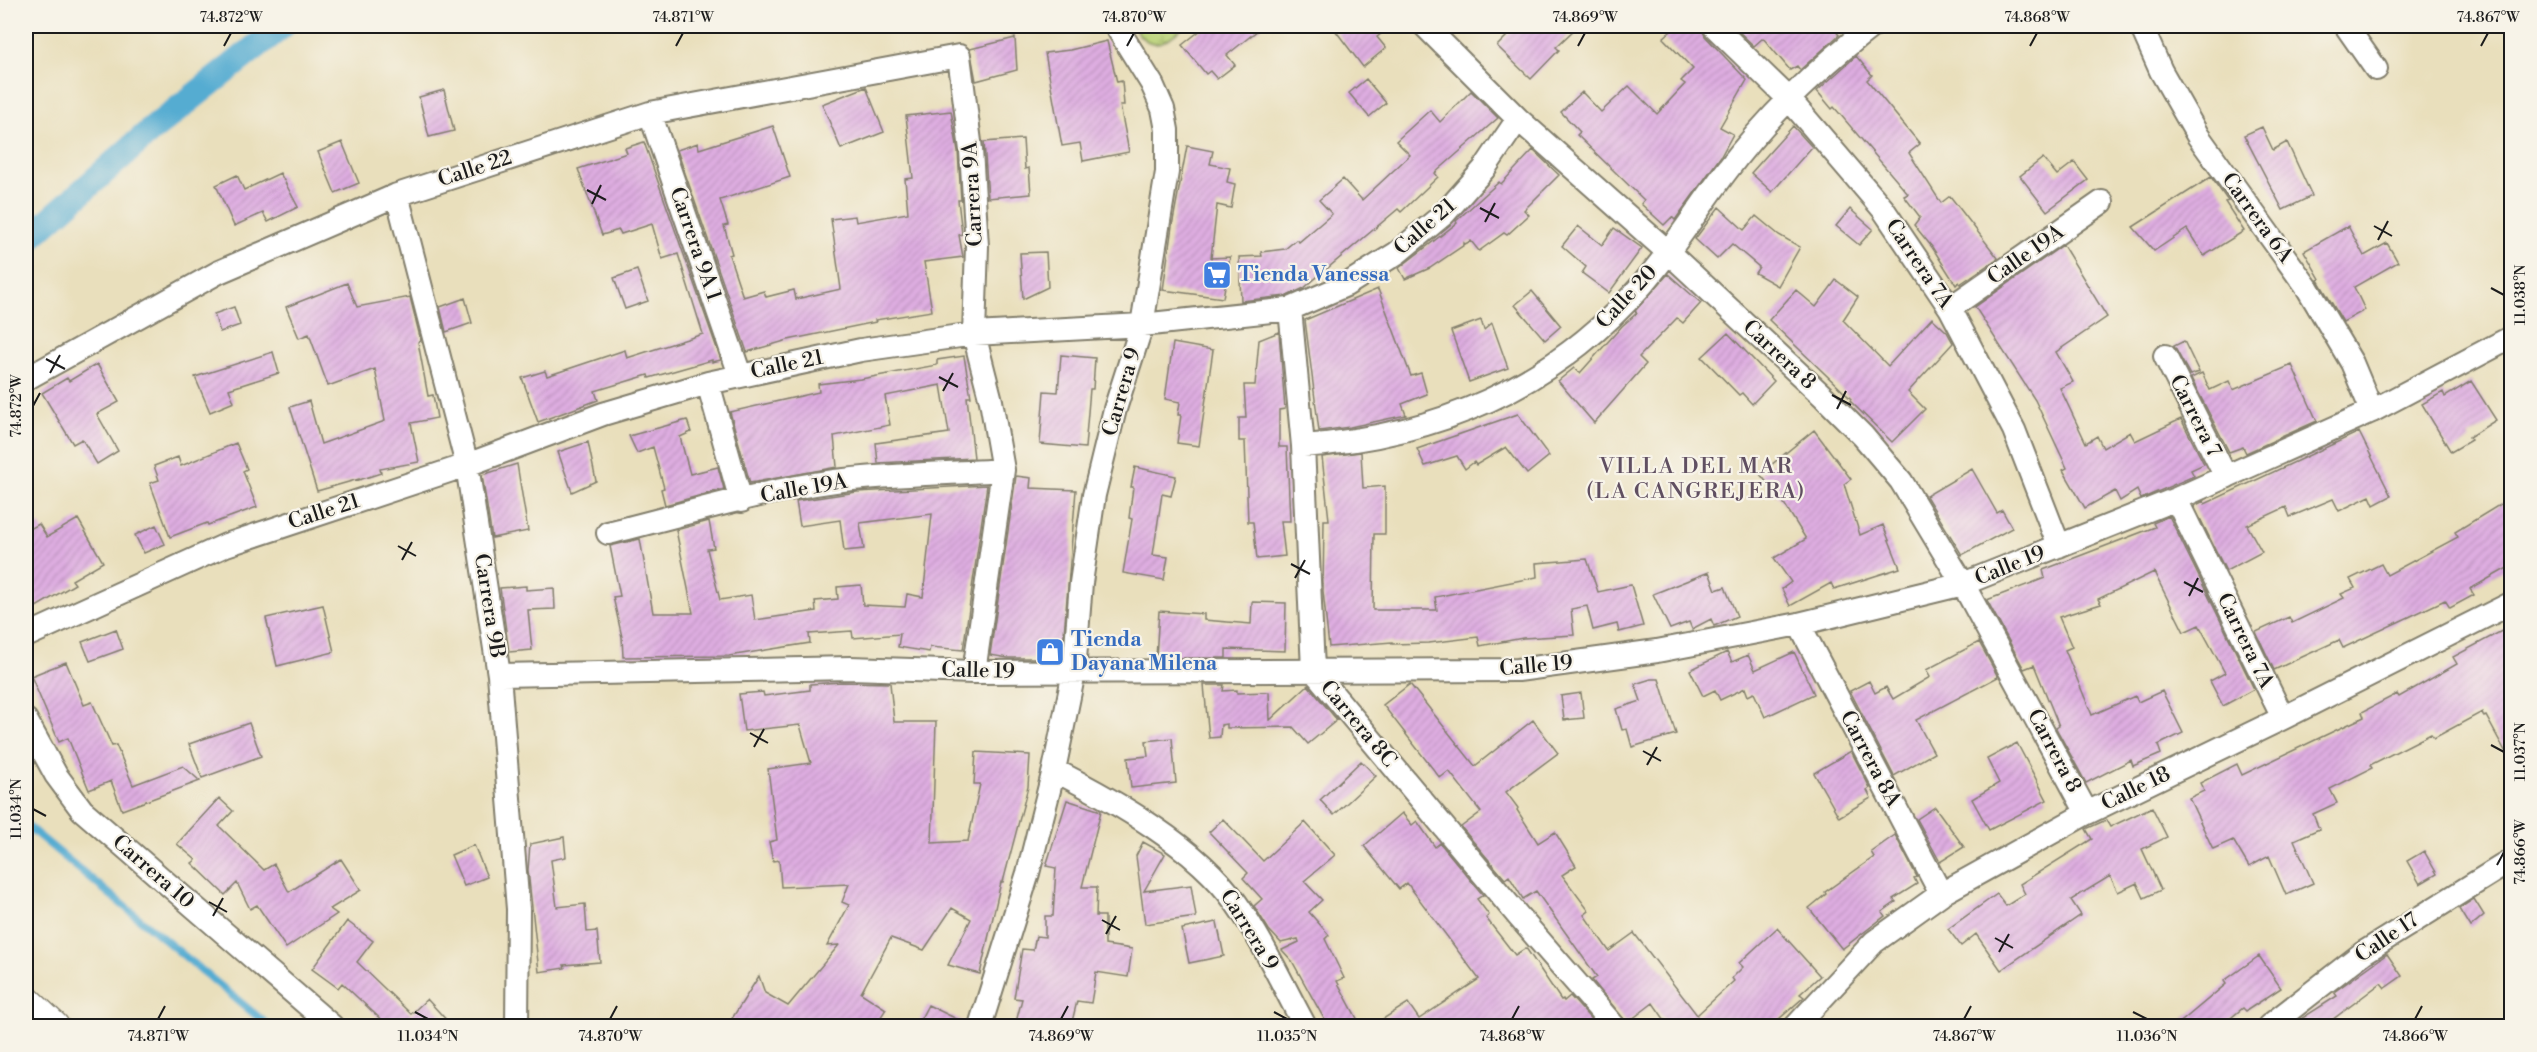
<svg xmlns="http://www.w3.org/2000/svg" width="2537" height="1052" font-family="'Libre Bodoni',serif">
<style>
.wetland{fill:url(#wetland-marsh);stroke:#6c784a;stroke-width:1.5}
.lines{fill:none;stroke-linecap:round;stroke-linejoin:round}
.stream{stroke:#54acd1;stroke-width:8}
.canal{stroke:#54acd1;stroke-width:26}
.building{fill:url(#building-hatch)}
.minor-casing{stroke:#827e6c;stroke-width:26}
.tertiary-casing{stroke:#827e6c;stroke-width:30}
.minor{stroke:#fff;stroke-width:22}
.tertiary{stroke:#fff;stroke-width:27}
.ticks{fill:none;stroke:#1c1c1c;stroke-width:2}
.labels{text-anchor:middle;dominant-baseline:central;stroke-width:4.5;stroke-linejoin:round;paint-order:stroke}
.street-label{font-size:21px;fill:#1c1c1c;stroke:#f7f3e8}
.shop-label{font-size:21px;font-weight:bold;fill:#366cbe;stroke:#f7f3e8;text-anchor:start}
.neighbourhood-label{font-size:22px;letter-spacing:1.5px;fill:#604f61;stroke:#f7f3e8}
.neatline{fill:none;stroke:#1c1c1c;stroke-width:2}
.ticks-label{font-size:15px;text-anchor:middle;fill:#1c1c1c}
</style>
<defs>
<pattern id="wetland-marsh" width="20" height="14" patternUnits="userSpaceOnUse" patternTransform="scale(1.5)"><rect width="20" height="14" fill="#bbd378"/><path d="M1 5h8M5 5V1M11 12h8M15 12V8" fill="none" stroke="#a0b567"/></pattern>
<pattern id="building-hatch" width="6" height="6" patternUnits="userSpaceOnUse" patternTransform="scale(1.5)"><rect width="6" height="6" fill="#deade1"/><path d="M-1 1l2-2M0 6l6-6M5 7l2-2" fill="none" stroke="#be94c0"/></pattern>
</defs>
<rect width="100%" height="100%" fill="#f7f3e8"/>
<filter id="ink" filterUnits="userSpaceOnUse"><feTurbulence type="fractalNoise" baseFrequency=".0167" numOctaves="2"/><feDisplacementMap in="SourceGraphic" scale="12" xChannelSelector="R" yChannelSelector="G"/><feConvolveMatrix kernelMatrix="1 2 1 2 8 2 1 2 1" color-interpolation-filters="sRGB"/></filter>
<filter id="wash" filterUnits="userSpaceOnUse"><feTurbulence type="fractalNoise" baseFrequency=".008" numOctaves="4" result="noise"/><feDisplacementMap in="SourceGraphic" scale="24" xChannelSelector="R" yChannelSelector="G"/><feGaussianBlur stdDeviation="1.35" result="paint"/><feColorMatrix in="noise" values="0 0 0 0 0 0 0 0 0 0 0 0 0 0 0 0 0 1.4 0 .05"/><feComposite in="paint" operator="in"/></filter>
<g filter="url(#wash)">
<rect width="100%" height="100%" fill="#e9dfbc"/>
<path class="wetland" d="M1133 26H1185C1165 43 1150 54 1133 26Z"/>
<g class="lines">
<path class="stream" d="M26 825 269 1026"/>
<path class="canal" d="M26 241 149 132 282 26"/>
</g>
<g id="blocks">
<path class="building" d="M1206 26H1263L1227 55 1235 65 1217 79 1210 71 1206 74 1182 45Z
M1332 26H1391L1377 37 1386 48 1363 67Z
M1517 26H1578L1556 47 1559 50 1531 79 1497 46Z
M1677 26H1701L1705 36 1747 80 1720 127 1733 134 1721 156 1675 220 1672 217 1664 225 1641 204 1644 200 1577 135 1580 132 1561 112 1582 92 1601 112 1629 86 1657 114 1685 84 1681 81 1693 69 1663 38Z
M1733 26H1832L1839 35 1800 70 1797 66 1790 70 1763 38 1754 46Z
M1015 38 1017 70 976 81 970 49Z
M1107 41 1117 82 1122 81 1124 105H1120L1129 152 1083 161 1080 143 1062 146 1045 53 1070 50Z
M1856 56 1872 75 1867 80 1920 144 1909 153 1941 203 1950 196 1998 258 1960 284 1959 282 1956 285 1932 247 1914 225 1920 217 1904 196 1908 194 1834 107 1832 109 1817 91Z
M1366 79 1386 103 1369 117 1349 93Z
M866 87 884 132 841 149 822 104Z
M444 90 454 131 429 137 419 97Z
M1471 91 1498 118 1435 173 1438 177 1401 212 1398 209 1304 288 1287 296 1241 301 1239 257 1262 256 1261 252 1285 249 1296 240 1299 242 1332 214 1319 200 1343 179 1362 200 1410 155 1396 141 1430 110 1440 122Z
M951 111 958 151 961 200H958L962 234 959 235 963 257 924 262 932 311 875 320 876 322 788 340 747 352 677 150 698 143 699 149 773 126 790 177 720 200 728 225 724 226 732 254 729 255 743 297 764 291 766 297 794 290 796 299 841 289 831 219 855 216 856 222 908 213 905 179 913 178 906 116Z
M1793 126 1812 147 1772 192 1751 173Z
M2262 127 2273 150 2287 142 2312 196 2283 210 2244 135Z
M1023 139 1025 169 1029 168 1031 194 988 198 984 142Z
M342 142 359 183 335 193 318 152Z
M644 142 721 360 712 362V360L649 378 648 375 595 391 598 400 538 422 522 378 545 371 547 376 625 350 627 358 703 334 678 254 662 259 652 224 621 234 619 230 602 235 578 169 627 153 625 148Z
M1187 146 1213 151 1210 164 1230 168 1227 182 1235 184 1231 208 1217 205 1211 258 1230 257 1223 298 1163 290 1172 226Z
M1533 150 1559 175 1524 210 1529 215 1507 235 1504 233 1479 251 1471 241 1465 244 1464 243V245L1430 268 1405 279 1399 268 1457 223 1456 221 1499 182 1501 184Z
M2043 158 2057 175 2074 162 2088 180 2047 211 2020 176Z
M280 173 298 207 268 222 263 213 234 226 216 185 237 175 244 190Z
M2211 177 2228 201 2225 202 2244 231 2204 256 2187 229 2154 251 2133 227Z
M1719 207 1744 230 1756 216 1779 235 1800 247 1778 286 1755 273 1759 267 1732 244 1717 259 1695 239Z
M1850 209 1873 229 1859 245 1836 226Z
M1578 226 1602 245 1614 228 1642 248 1609 293 1582 273 1586 267 1562 246Z
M2348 226 2364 256 2387 243 2398 262 2354 287 2365 310 2343 322 2318 280 2320 279 2304 251Z
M2063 245 2107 317 2056 352 2073 382 2060 388 2086 443 2097 436 2103 448 2130 432 2135 441 2181 419 2204 464 2191 470 2194 476 2141 499 2137 490 2120 501 2115 491 2085 508 2063 470 2067 468 2035 400 1975 307Z
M1046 252 1048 287 1023 299 1020 253Z
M637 270 648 301 625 309 614 278Z
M1668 274 1701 303 1683 323 1677 318 1639 357 1646 364 1594 423 1558 381 1574 368 1580 373 1622 326 1637 313 1635 311Z
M1836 280 1858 297 1843 320 1888 366 1932 318 1947 332 1953 343 1908 392 1925 409 1892 442 1850 401 1851 399 1769 320 1796 290 1816 307Z
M347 283 357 307 410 297 421 341 418 342 428 396 433 395 437 418 411 423 419 462 380 469 381 473 359 480V479L317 491 290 407 309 401 321 444 385 421 375 369 328 386 309 334 299 338 286 307Z
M1378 289 1411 376 1421 373 1427 394 1402 404 1406 415 1350 427 1319 431 1305 320Z
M1532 291 1561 326 1545 340 1515 305Z
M465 298 472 323 446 332 440 307Z
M234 307 240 325 220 332 214 314Z
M1481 320 1484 330 1492 323 1508 368 1469 382 1451 331Z
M1279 332 1285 409 1279 410V447H1287L1290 521H1281L1285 556 1257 559 1253 522H1248L1245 441H1239V418H1246L1244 385H1255L1259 340Z
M1728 333 1774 381 1752 404 1742 393 1739 395 1702 357Z
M2184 341 2199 372 2190 375 2174 346Z
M1173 343 1213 350 1199 446 1177 443 1181 415H1178L1180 402 1165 399Z
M273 352 279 373 229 389 234 402 210 412 195 377Z
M1061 355 1095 358 1093 389H1090L1085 448 1040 444 1044 391 1058 392Z
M964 356 971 397H967L974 458 878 463 876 443 949 433 941 385 885 396 890 425 834 436 837 467 750 483 730 412 819 392 818 384 861 379 937 365V360Z
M97 364 119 402 97 414 118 451 97 464 82 439 73 444 42 393 67 378 69 381Z
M2292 365 2317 421 2246 453 2243 447 2229 452 2191 378 2202 373 2210 390 2229 381 2233 390Z
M2471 381 2496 420 2469 437 2471 440 2451 452 2422 404 2443 392 2445 397Z
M1518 414 1549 456 1527 474 1506 447 1476 465 1474 462 1465 469 1457 456 1425 466 1417 449Z
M687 420 691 432 680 437 690 474 718 467 724 489 665 505 661 489 664 488 653 447 637 453 629 436Z
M1814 430 1851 479 1844 484 1860 535 1883 525 1900 568 1834 589 1831 583 1790 606 1782 589 1791 582 1774 558 1806 539 1785 505 1760 474Z
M2359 432 2391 496 2374 505 2370 496 2339 511 2333 499 2290 517 2286 507 2247 525 2262 552 2226 571 2194 506 2204 501 2205 504Z
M588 442 596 481 572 492 558 452Z
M236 443 247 469 243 471 257 507 208 525 207 523 170 537 150 483 159 480 154 466 178 457 181 466Z
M1361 452 1363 488 1385 486V534H1374L1373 610H1437L1435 597 1537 577 1536 563 1587 559 1598 592 1631 585 1643 626 1619 632 1617 624 1593 630 1587 606 1571 609 1574 635 1523 638 1480 646 1478 637 1429 643 1392 644V642L1329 647 1323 591 1324 520H1329L1322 457Z
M517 464 528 531 492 538 482 475Z
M1135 467 1176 476 1171 496 1162 494 1153 555 1168 557 1164 580 1123 573 1132 519 1129 518 1133 487H1131Z
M1972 469 1997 513 2002 510 2012 528 1962 555 1926 496Z
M1016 476 1031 478 1030 488 1076 490 1062 658H1008L990 655Z
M987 485 963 650 930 647 929 652 898 647 900 634 853 638 852 631 809 634 810 643 729 656 623 657 622 637 613 597 620 596 610 546 640 539 653 613H693L676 530 709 521 714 548 707 549 720 600 751 595 755 620 816 611 815 601 838 599 837 587 861 585 863 605 905 607 907 594 923 597 932 514 860 523 864 549 844 551 840 520 800 526 796 501 857 492Z
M2504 502 2511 515V566L2470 589 2474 595 2450 608 2445 600 2343 648 2339 640 2274 670 2256 632 2289 617 2292 623 2344 598 2341 594 2355 588 2350 579 2381 564 2387 575 2458 537 2455 532Z
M2169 516 2254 689 2223 706 2210 681 2225 673 2199 625 2184 632 2154 572 2098 599 2101 604 2059 617 2072 647 2065 650 2092 715 2135 696 2138 702 2162 691 2183 733 2158 745 2161 754 2133 766 2131 760 2086 783 2056 728 2059 726 2034 665 2024 669 1987 600 2045 578 2043 570 2155 527 2153 523Z
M78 519 103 562 72 580 75 584 26 613V531L39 524 47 537Z
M156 525 165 544 144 553 135 535Z
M1709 572 1716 590 1725 587 1737 616 1714 626 1711 619 1692 629 1689 622 1670 629 1653 594Z
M526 586V590L554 588 555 609 528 610 532 650 509 652 500 588Z
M1252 602 1286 603 1285 651 1226 649V658H1156L1159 611 1204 614V620L1251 624Z
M323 605 334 652 277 666 266 618Z
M2511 626V762L2486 716 2484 717 2482 712 2434 738 2431 734 2370 765 2372 768 2330 789 2337 803 2313 814 2319 829 2294 840 2313 883 2286 895 2269 856 2249 867 2233 840 2213 849 2189 798 2204 791 2200 783 2237 764 2242 775 2332 732 2364 717 2362 712 2397 694 2399 697 2457 664 2453 657Z
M116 629 123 649 90 661 82 642Z
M1979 642 1998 677 1916 720 1934 753 1894 776 1850 691 1869 681 1875 693 1886 687 1893 699 1930 677 1926 670Z
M1727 652 1732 662 1748 655 1755 670 1794 652 1814 694 1765 717 1754 693 1748 696 1745 688 1720 700 1715 690 1703 696 1690 670Z
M66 662 84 705 92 702 112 746 116 745 133 785 183 766 200 781 122 810 111 781 89 790 68 738 59 742 31 676Z
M1651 679H1659L1676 734 1632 747 1627 729 1622 730 1616 709 1641 701 1635 684Z
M842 682 890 683 894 722H936L932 843 968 841 980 784H974L976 752 1030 755 1028 787 1003 882H1001L980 974 948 965 971 919 952 908 924 950 891 938 861 993 886 1009 875 1026H742L731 1020 759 976 765 993 788 1006 839 945 827 946 849 905 842 902 849 884 781 887 779 860 773 861 769 842 777 840 768 769 811 763 800 725 744 731 739 694 763 692 764 696 810 690V684Z
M1410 684 1475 766 1533 720 1558 753 1506 792 1518 808 1517 810 1538 843 1555 832 1576 866 1562 875 1589 911 1584 915 1609 951 1634 933 1697 1015 1734 981 1732 978 1743 967 1739 963 1777 928 1820 976 1800 994 1804 997 1771 1026H1669L1653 1003 1627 1023 1592 980 1597 977 1536 891 1523 899 1509 876 1505 879 1461 827 1481 812 1449 771 1440 778 1383 705Z
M1204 685H1224L1223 691 1237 690V693L1269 692 1270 720 1308 685 1337 720 1308 744 1293 727 1227 728V724L1221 725 1220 737 1209 738Z
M1581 693 1584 718 1564 720 1561 696Z
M249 723 261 756 202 778 189 744Z
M1172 738 1176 783 1131 788 1128 758 1148 756 1146 741Z
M2017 743 2047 800 1989 830 1972 799 1999 783 1987 759Z
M1851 751 1870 788 1867 790 1871 798 1839 817 1814 773Z
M1361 761 1376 776 1334 815 1320 800Z
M219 798 233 811 219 826 264 870 274 864 289 892 341 859 361 890 330 909 337 914 286 948 257 905 250 909 237 883 225 895 192 863 196 860 177 844Z
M1067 800 1101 811 1082 887H1097L1096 916H1105V945L1132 949 1128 977 1096 972 1091 1003 1077 1001 1071 1026H1015L1022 999 1014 998 1022 949 1033 950 1036 936 1045 937V916H1053L1056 868 1046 866Z
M1935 807 1964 847 1940 862 1917 819Z
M2152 807 2167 837 2142 849 2161 890 2144 898 2137 883 2118 892 2110 876 2071 900 2081 915 2001 970 1976 934 1961 946 1948 929 1997 894 2006 906 2025 894 2020 884 2092 839 2086 829 2106 820 2110 827Z
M1402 813 1412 825 1417 821 1435 847 1440 843 1483 895 1477 899 1489 915 1486 918 1515 955 1526 948 1561 1000 1563 999 1564 1001 1570 996 1597 1026H1372L1408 1003 1419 1019 1479 979 1407 883 1399 889 1364 846Z
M1223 819 1263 861 1305 822 1335 855 1304 881 1322 900 1309 912 1329 935 1325 939 1344 978 1337 981 1361 1026H1328L1292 961 1282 950 1299 942 1298 939 1281 943 1269 930 1254 906 1262 899 1243 878 1248 873 1209 832Z
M1895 835 1917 877 1914 878 1917 884 1893 899 1896 902 1882 912 1885 916 1842 949 1809 908 1826 894 1825 892 1874 857 1871 852Z
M564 837 566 857 551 860 557 907 585 904 587 932 597 931 600 962 564 965 565 968 539 972 528 870 530 844Z
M1143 842 1165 854 1144 891 1191 885 1196 917 1145 924 1136 856Z
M474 845 487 877 464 886 451 855Z
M2424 851 2437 874 2420 884 2407 861Z
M2474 899 2484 915 2470 927 2459 909Z
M347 921 373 941 357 962 411 1014 427 999 452 1026H388L342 983 338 988 312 969Z
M1217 922 1224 956 1189 963 1182 929Z
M2387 954 2402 976 2385 988 2381 983 2324 1026H2290L2337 996 2334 992Z
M2259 956 2281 988 2246 1011 2243 1008 2221 1026H2176L2226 984 2224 981Z
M928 1005 967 1024V1026H917Z"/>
</g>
</g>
<g filter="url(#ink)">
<use href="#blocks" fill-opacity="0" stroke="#827e6c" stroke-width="1.5"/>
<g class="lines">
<g class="minor-casing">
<path id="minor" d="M1425 26 1518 119 1668 252 1824 397 1863 436 1901 481 1963 584 2087 813
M1714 26 1789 99 1883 209 1950 308 2014 430 2059 546
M2141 26 2161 71 2198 136 2308 289 2352 363 2372 411
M2346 26 2376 69
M650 113 740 375
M397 195 467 465 499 675 518 909 517 1026
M1950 308 2102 202
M1290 309 1303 446 1313 670 1519 917 1614 1026
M2165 356 2226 477
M26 379 219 272 397 195 650 113 959 56 971 150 977 246 974 334 991 401 1003 470 974 672
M708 383 741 501
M1303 446C1437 436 1551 388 1641 286 1672 251 1697 210 1725 173 1765 119 1819 67 1872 26
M2176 499 2283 718
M608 533C682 515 760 491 835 481 891 474 946 474 1003 470
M1799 624 1941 894
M26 636 226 545 467 465 603 414 708 383 861 350 974 334 1142 325 1290 309 1346 285 1397 253 1444 214 1484 169 1518 119
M499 675 850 668 974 672 1518 670 1657 651 1799 624 1963 584 2176 499 2372 411 2512 337
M26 720 56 775 82 810 332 1026
M1054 770C1115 801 1196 846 1236 903 1263 941 1283 986 1305 1026
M980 1026 1028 873 1054 770 1074 672 1081 583 1094 495 1115 409 1142 325 1167 172V130L1163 109 1152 84 1116 26
M1796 1026 1874 942 1941 894 2087 813 2283 718 2512 603
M2269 1026 2363 953 2512 860"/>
</g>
<g class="tertiary-casing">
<path id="tertiary" d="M26 999 55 1026"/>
</g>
<use href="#minor" class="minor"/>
<use href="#tertiary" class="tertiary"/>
</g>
</g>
<path class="ticks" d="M224 46 231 33M676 46 683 33M1127 46 1134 33M1578 46 1585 33M2030 46 2037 33M2481 46 2488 33M587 190 606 200M592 204 601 185M1480 208 1499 218M1485 222 1495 203M2374 226 2392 236M2378 240 2388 221M2491 288 2504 295M46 359 65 369M50 373 60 355M939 377 958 387M943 391 953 373M1832 395 1851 405M33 406 40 393M1837 409 1846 391M398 546 416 556M402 560 412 542M1291 564 1310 574M1295 578 1305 560M2184 582 2203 592M2189 596 2198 578M750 733 768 743M2491 745 2504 752M754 747 764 729M1643 751 1661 761M1647 765 1657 747M33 809 46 816M2497 865 2504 852M209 902 227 912M213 916 223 898M1102 920 1120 930M1106 934 1116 916M1995 938 2013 948M1999 952 2009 934M415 1012 428 1019M1274 1012 1287 1019M2133 1012 2147 1019M158 1019 165 1006M610 1019 617 1006M1061 1019 1068 1006M1512 1019 1519 1006M1964 1019 1971 1006M2415 1019 2422 1006"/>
<defs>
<g id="supermarket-square" transform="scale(1.5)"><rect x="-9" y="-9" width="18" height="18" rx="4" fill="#3f7fe0" stroke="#f7f3e8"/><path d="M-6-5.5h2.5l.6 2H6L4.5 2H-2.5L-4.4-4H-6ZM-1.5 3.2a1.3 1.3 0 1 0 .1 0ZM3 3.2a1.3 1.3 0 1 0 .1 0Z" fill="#fff"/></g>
<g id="shop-square" transform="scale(1.5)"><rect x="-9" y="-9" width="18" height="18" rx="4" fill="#3f7fe0" stroke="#f7f3e8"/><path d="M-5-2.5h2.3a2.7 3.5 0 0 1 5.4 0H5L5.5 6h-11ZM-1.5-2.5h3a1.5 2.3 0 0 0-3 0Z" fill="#fff"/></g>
</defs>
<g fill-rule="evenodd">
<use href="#supermarket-square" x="1217" y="275"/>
<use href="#shop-square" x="1050" y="652"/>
</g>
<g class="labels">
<g class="street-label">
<text transform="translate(475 169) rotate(-18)">Calle 22</text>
<text transform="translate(973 194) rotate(-93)">Carrera 9A</text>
<text transform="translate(2257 218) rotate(54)">Carrera 6A</text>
<text transform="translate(1425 227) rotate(-41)">Calle 21</text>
<text transform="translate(695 244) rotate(71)">Carrera 9A 1</text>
<text transform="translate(2026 255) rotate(-35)">Calle 19A</text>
<text transform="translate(1919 264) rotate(56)">Carrera 7A</text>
<text transform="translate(1627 297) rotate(-47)">Calle 20</text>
<text transform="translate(1779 355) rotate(43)">Carrera 8</text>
<text transform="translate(787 365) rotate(-12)">Calle 21</text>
<text transform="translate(1122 392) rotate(-74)">Carrera 9</text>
<text transform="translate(2195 416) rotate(63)">Carrera 7</text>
<text transform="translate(804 489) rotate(-10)">Calle 19A</text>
<text transform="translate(324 512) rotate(-18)">Calle 21</text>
<text transform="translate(2010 566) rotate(-22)">Calle 19</text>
<text transform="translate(489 606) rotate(81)">Carrera 9B</text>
<text transform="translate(2245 641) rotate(64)">Carrera 7A</text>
<text transform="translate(1536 666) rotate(-5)">Calle 19</text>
<text transform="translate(978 671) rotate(1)">Calle 19</text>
<text transform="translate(1358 724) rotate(50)">Carrera 8C</text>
<text transform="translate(2054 751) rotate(62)">Carrera 8</text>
<text transform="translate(1870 759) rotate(62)">Carrera 8A</text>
<text transform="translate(2136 789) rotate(-26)">Calle 18</text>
<text transform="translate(153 872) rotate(41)">Carrera 10</text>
<text transform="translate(1249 930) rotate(58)">Carrera 9</text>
<text transform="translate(2387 938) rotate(-34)">Calle 17</text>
</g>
<g class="shop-label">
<text x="1238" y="275">Tienda Vanessa</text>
<text x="1071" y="640">Tienda<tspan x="1071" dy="24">Dayana Milena</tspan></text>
</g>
<g class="neighbourhood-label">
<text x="1696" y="466">VILLA DEL MAR<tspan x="1696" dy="25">(LA CANGREJERA)</tspan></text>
</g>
</g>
<rect width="2537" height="1052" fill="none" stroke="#f7f3e8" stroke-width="66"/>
<rect x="33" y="33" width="2471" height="986" class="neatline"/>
<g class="ticks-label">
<text x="231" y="22">74.872°W</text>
<text x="683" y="22">74.871°W</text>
<text x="1134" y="22">74.870°W</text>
<text x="1585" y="22">74.869°W</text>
<text x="2037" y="22">74.868°W</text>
<text x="2488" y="22">74.867°W</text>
<text transform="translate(2520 295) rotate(-90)" y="5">11.038°N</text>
<text transform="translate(16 406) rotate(-90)" y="5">74.872°W</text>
<text transform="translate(2520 752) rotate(-90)" y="5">11.037°N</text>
<text transform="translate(16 809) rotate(-90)" y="5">11.034°N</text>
<text transform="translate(2520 852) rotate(-90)" y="5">74.866°W</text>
<text x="158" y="1041">74.871°W</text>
<text x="428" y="1041">11.034°N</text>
<text x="610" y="1041">74.870°W</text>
<text x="1061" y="1041">74.869°W</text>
<text x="1287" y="1041">11.035°N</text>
<text x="1512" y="1041">74.868°W</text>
<text x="1964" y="1041">74.867°W</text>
<text x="2147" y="1041">11.036°N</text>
<text x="2415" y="1041">74.866°W</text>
</g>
</svg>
